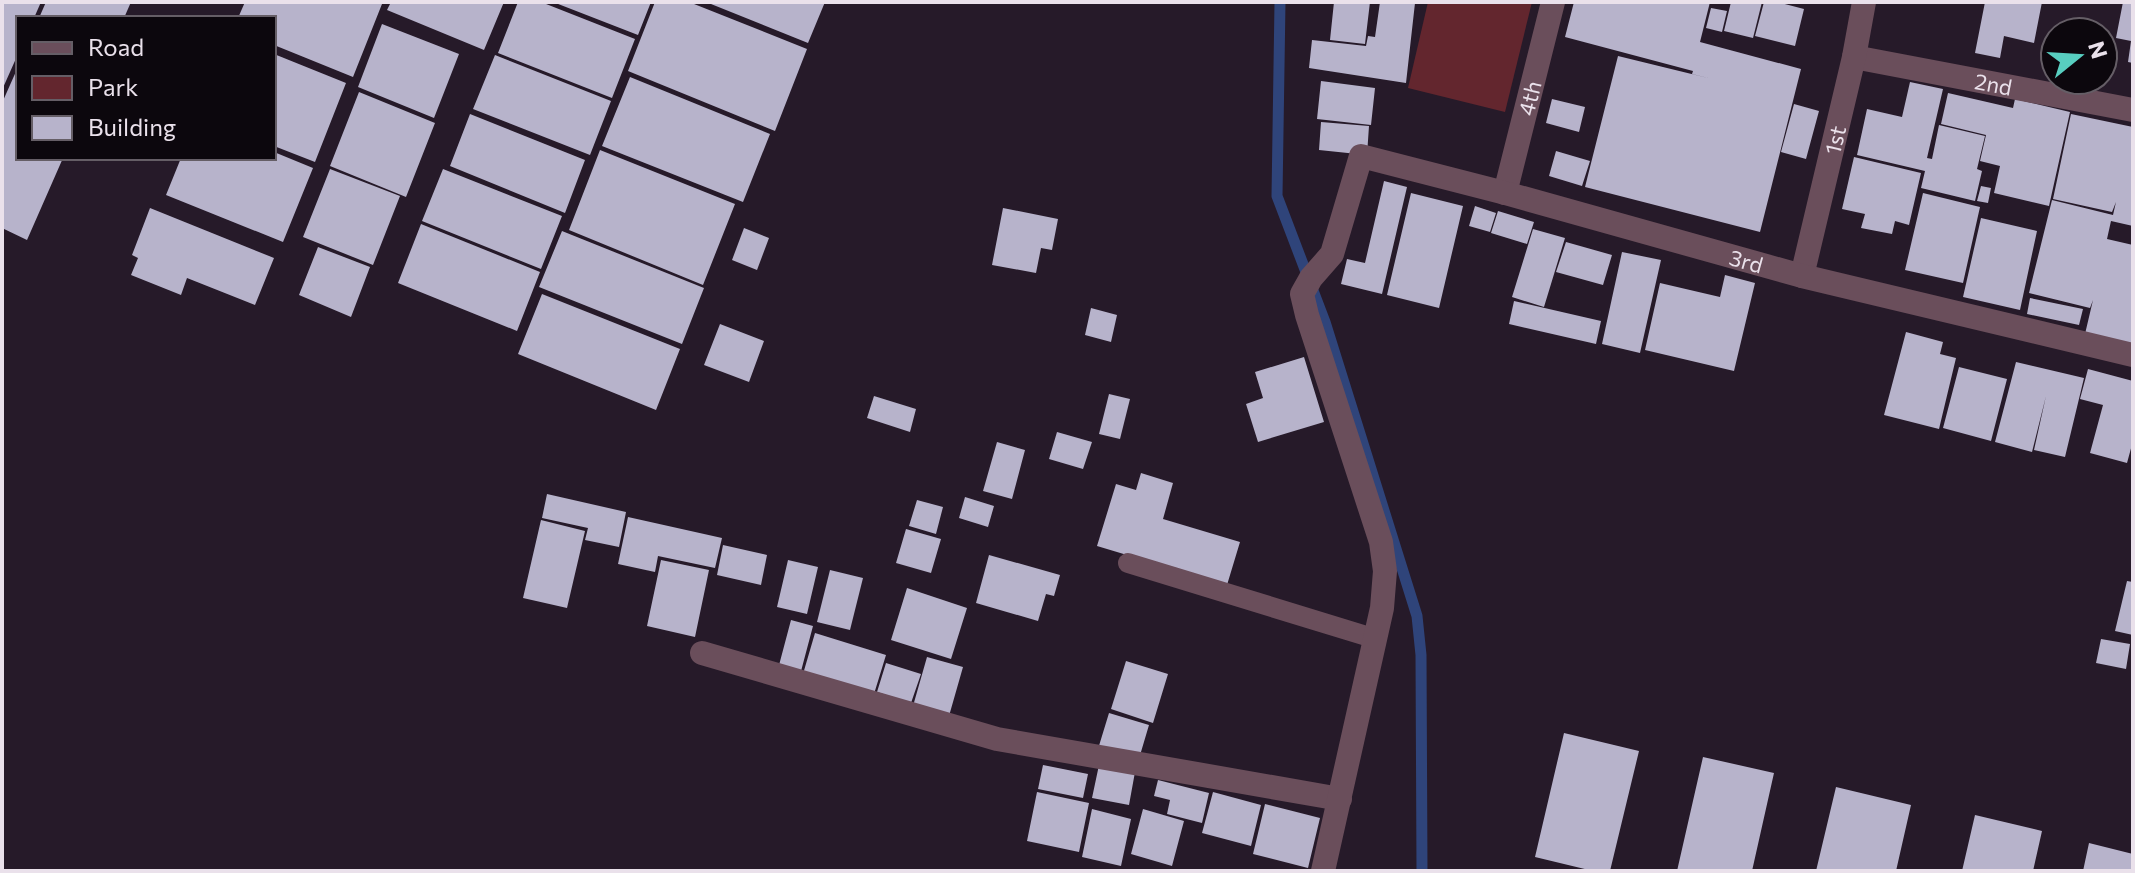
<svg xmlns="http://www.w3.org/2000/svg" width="2135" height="873" font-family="Commissioner,sans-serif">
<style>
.green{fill:#63262e}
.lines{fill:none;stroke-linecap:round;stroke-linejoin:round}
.stream{stroke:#2f447a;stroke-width:11}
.building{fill:#b7b3cb}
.lane{stroke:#6a4e5b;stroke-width:20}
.street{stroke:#6a4e5b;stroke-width:24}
.labels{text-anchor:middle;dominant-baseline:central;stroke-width:8;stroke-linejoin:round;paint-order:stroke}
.street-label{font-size:22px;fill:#eae1eb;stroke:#0c070d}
</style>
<rect width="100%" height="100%" fill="#261a29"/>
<path class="green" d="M1428 2H1532L1505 112 1408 88Z"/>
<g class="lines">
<path class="stream" d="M1280 2 1277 196 1325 322 1417 616 1421 655 1422 871"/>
</g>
<path class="building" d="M2 2H41L34 18H18V54L2 90Z
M46 2H131L124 18H39Z
M245 2H376L382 4 353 77 274 45V18H238Z
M391 2H504L484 50 387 10Z
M518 2H541L635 39 612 98 498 53Z
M553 2H651L638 35Z
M655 2H689L807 49 775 131 628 71Z
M706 2H825L808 43Z
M1334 2H1370L1365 44 1330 40Z
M1380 2 1415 3 1406 83 1309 68 1312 40 1366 46 1368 36 1375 37Z
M1574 2H1710L1700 42 1801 69 1760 232 1585 187 1618 56 1712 79 1692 74 1693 71 1565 37Z
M1731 2H1762L1753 38 1724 31Z
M1764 2H1777L1804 9 1795 46 1755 36Z
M1985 2H2042L2034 43 2004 36 2000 58 1975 53Z
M2123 2H2133V63L2128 62 2131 41 2116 38Z
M1711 8 1727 11 1722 32 1706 28Z
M382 24 459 54 434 118 358 87Z
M274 54 346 83 315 162 274 146Z
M495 55 611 101 590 155 473 109Z
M18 67V158H63L27 240 2 228V103Z
M630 77 770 134 743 202 602 146Z
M1321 81 1375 88 1371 125 1317 119Z
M1910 82 1943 89 1927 158 1932 159 1939 125 1985 136 1977 169 1982 171 1975 201 1921 188 1925 171 1857 155 1867 109 1902 117Z
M359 92 435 123 406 197 330 166Z
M1948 93 2013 108 2015 99 2070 112 2049 206 1994 193 2000 166 1980 161 1986 135 1941 124Z
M1552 99 1585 107 1579 132 1546 123Z
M1794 104 1819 111 1806 159 1781 152Z
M470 114 585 160 565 213 450 166Z
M2071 114 2133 127V226L2111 221 2107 239 2133 245V345L2085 334 2093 300 2090 308 2029 293 2052 200 2113 215 2116 202 2112 212 2053 199Z
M1321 122 1369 126 1367 155 1319 150Z
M600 150 735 204 703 285 569 230Z
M1556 151 1590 161 1582 186 1549 176Z
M274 152 313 168 283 242 166 195 181 158H274Z
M1854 157 1921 173 1909 225 1895 221 1892 234 1861 228 1865 214 1842 209Z
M330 169 400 196 373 265 303 237Z
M443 169 562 216 541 269 422 221Z
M1384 181 1407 187 1382 294 1341 284 1347 259 1365 263Z
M1981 186 1991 188 1988 203 1977 201Z
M1411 193 1463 206 1439 308 1387 295Z
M1923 193 1980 207 1963 283 1905 270Z
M1475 206 1496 213 1490 232 1469 226Z
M150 208 274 258 255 305 187 278 181 295 131 275 138 258 132 255Z
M1003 208 1058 219 1052 250 1041 248 1036 273 992 265Z
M1498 211 1534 222 1527 244 1491 233Z
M1981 218 2037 231 2020 310 1963 297Z
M421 224 540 272 517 331 398 283Z
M744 228 769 238 757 270 732 260Z
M1533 229 1565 238 1544 307 1512 297Z
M562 231 704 288 682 344 539 287Z
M1566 242 1612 255 1603 285 1556 272Z
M318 247 370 267 351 317 299 295Z
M1622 252 1661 260 1640 353 1602 344Z
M1725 275 1755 283 1734 371 1645 350 1660 283 1720 297Z
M542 294 680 349 656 410 518 354Z
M2030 298 2083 309 2079 325 2027 314Z
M1514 301 1601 321 1596 344 1509 324Z
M1091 308 1117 315 1111 342 1085 335Z
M720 324 764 341 749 382 704 365Z
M1906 332 1943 342 1940 354 1956 358 1939 429 1884 415Z
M1304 357 1324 422 1258 442 1246 404 1263 398 1255 372Z
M2016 362 2084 378 2065 457 2034 450 2046 396 2032 452 1995 442Z
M1959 367 2007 379 1991 441 1943 428Z
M2088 369 2133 381V441L2127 463 2090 453 2103 405 2080 399Z
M1109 394 1130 399 1120 439 1099 434Z
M874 396 916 409 910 432 867 418Z
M1057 432 1092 442 1083 469 1049 459Z
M997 442 1025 450 1012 499 983 491Z
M1141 473 1173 483 1163 519 1240 542 1227 585 1097 546 1116 484 1136 490Z
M547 494 626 512 619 547 585 540 588 528 542 518Z
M965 497 994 506 988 527 959 518Z
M917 500 943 507 936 534 909 526Z
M628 517 722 538 715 568 658 556 655 572 618 564Z
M541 520 585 531 567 608 523 598Z
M906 529 941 539 931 573 896 563Z
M723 545 767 555 761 585 717 575Z
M989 555 1060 575 1054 596 1046 594 1038 621 976 603Z
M661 560 709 570 695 637 647 626Z
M788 560 818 567 807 614 777 607Z
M830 570 863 578 850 630 817 622Z
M2127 581 2133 582V635L2115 631Z
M907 588 967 608 951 659 891 640Z
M791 620 813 626 800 675 778 669Z
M815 633 886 655 874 694 803 674Z
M2101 639 2130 644 2126 669 2096 663Z
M927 657 963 667 949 716 913 706Z
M1126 661 1168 674 1153 723 1111 709Z
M886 663 921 674 911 703 877 692Z
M1109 713 1149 725 1138 762 1098 749Z
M1564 733 1639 751 1610 871H1593L1535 857Z
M1703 757 1774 773 1752 871H1677Z
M1043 765 1088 774 1083 798 1038 789Z
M1099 765 1135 772 1129 805 1092 798Z
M1158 780 1209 793 1202 823 1167 814 1170 800 1154 796Z
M1836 787 1911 805 1896 871H1816Z
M1037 792 1089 803 1079 852 1027 841Z
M1213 792 1261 805 1251 846 1202 833Z
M1265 804 1320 818 1308 868 1253 854Z
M1092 809 1131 819 1121 866 1082 857Z
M1143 809 1184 821 1172 866 1131 854Z
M1975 815 2042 831 2033 871H1962Z
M2089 843 2133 854V871H2083Z"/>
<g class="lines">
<path class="lane" d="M1128 563 1373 638"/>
<g class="street">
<path id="s1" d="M1854 57 2133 110"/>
<path id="s2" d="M1505 193 1553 2"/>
<path id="s3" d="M1802 276 1854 57 1864 2"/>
<path d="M702 653 997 739 1340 799"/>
<path id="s4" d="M1323 871 1382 608 1385 571 1381 542 1307 315 1302 294 1311 278 1332 254 1361 156 1505 193 1802 276 2133 355"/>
</g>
</g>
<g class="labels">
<g class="street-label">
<text stroke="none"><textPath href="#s1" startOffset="142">2nd</textPath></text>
<text stroke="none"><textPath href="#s2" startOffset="98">4th</textPath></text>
<text stroke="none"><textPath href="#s3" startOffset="140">1st</textPath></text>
<text stroke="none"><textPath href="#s4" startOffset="1148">3rd</textPath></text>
</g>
</g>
<rect width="2135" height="873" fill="none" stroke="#eae1eb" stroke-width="8"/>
<rect x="16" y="16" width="260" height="144" fill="#0c070d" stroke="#655e66" stroke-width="2"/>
<rect x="32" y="42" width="40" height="12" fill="#6a4e5b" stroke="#655e66" stroke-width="2"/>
<text x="88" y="56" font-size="24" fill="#eae1eb">Road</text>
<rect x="32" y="76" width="40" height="24" fill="#63262e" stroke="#655e66" stroke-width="2"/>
<text x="88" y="96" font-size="24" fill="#eae1eb">Park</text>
<rect x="32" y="116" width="40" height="24" fill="#b7b3cb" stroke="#655e66" stroke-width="2"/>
<text x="88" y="136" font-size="24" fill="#eae1eb">Building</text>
<g transform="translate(2079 56) rotate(72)"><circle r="38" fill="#0c070d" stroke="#655e66" stroke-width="2"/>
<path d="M0-6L14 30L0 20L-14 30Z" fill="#58cec0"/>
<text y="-12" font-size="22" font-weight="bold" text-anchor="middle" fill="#eae1eb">N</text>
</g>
</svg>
